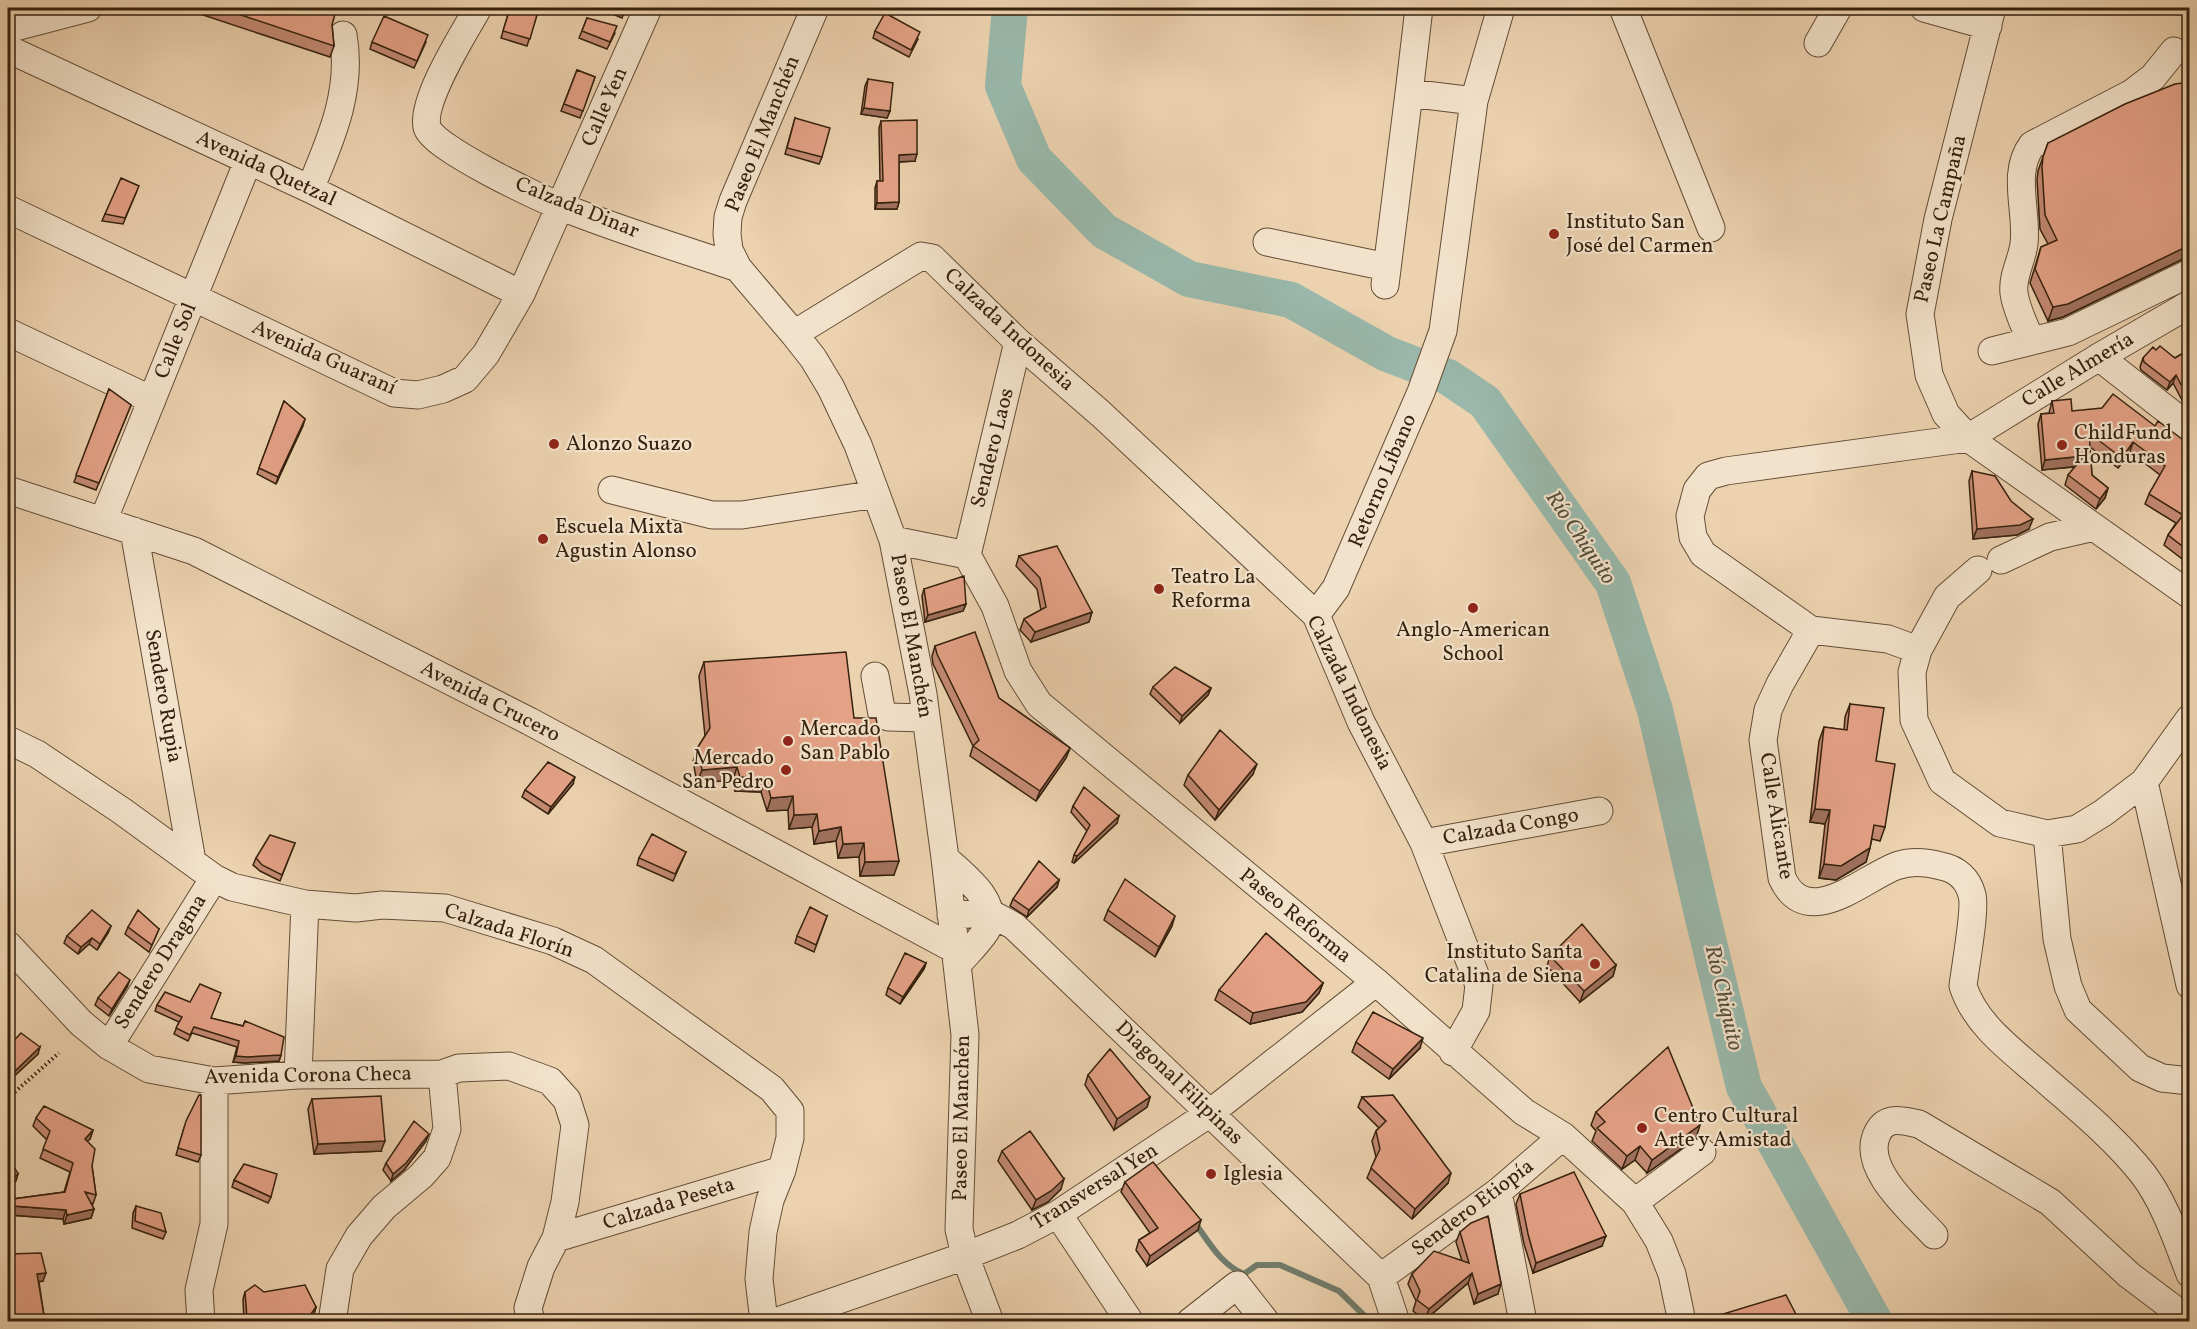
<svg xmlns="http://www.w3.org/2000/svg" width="2197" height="1329" font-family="Vollkorn,serif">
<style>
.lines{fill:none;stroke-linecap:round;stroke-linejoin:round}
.stream{stroke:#717c6c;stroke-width:6}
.river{stroke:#99b8ab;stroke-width:36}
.minor-casing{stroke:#634d36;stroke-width:29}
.path{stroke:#35210d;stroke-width:4;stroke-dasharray:1.5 3;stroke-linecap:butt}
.minor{stroke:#f3e2cb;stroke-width:27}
.wall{fill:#c48a73;stroke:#35210d;stroke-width:1.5}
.shaded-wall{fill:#a0715e;stroke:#35210d;stroke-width:1.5}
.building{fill:#e4a186;stroke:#35210d;stroke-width:1.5}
.poi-dot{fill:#8f2418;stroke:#f3e2cb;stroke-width:2}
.labels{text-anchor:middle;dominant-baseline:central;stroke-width:4.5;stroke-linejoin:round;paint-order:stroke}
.street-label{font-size:21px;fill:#35210d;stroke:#f3e2cb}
.poi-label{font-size:21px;fill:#35210d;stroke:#f3e2cb;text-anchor:start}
.water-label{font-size:22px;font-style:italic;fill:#534e3c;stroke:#f3e2cb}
</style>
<rect width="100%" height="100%" fill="#ecd2af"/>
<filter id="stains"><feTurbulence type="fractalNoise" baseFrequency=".00333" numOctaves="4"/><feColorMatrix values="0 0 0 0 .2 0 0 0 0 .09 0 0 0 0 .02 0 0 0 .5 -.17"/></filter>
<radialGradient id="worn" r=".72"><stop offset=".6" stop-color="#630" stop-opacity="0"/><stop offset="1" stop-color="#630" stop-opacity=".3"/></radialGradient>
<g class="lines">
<path class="stream" d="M1195 1223C1209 1242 1221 1265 1244 1274L1257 1265H1280L1339 1291 1371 1322"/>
<path class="river" d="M1010 8 1003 86 1034 159 1104 231 1189 279 1291 300 1387 354 1448 377 1485 402 1613 583 1655 710 1702 914 1744 1087 1875 1322"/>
<g class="minor-casing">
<path id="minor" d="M478 8C464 33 421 100 427 127 431 147 539 198 562 207 619 230 679 248 738 268
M815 8 733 201 728 217 727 234 729 250 738 268 794 334 813 358 831 388 858 445 893 540 923 694 945 858 965 1035 959 1229 965 1256 990 1322
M1623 8 1711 228
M1924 8 1988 26
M1992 8 1938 219 1920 314 1929 375 1946 414 1968 438 2190 595
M8 29 88 8
M1818 43 1838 8
M8 49 310 189 521 294
M1409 93 1419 8
M310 189C331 139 353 90 343 35
M8 209 394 393 418 395 443 389 465 379 486 354 521 294 648 8
M1267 242 1387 267
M1385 285 1409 93 1474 101
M2190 304 2099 357 1968 438 1726 471 1708 476 1697 490 1690 516 1693 537 1703 554 1811 630 1780 684 1768 710 1763 740 1782 878C1807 932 1862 879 1896 866 1910 861 1926 862 1941 866 1957 869 1968 879 1972 895 1976 909 1965 968 1963 986 1975 1024 2011 1050 2040 1075 2075 1106 2114 1137 2143 1174 2165 1203 2177 1241 2190 1274
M8 332 152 400
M794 334 921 256 932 258 1018 342 1101 414 1316 615 1361 722 1424 843 1479 985 1476 1011 1453 1052
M2031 341C2025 326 2016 309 2014 293 2012 276 2022 260 2024 244 2028 211 2011 173 2032 145L2132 93 2153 77 2174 51
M1992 351 2068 332 2190 273
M2099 357 2190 428
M8 490 194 551 529 721 956 950
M612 490 712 515H742L876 494
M103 521 248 161
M134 531 192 861
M893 540 967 555 995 606 1018 671 1039 704 1376 982 1524 1112 1563 1136 1635 1202 1659 1241 1672 1274 1682 1322
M967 555 1018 342
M2001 560 2050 537 2094 527
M1978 570 1947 597 1918 650 1912 672 1914 720 1942 781 2000 823 2047 834 2077 829 2103 813 2144 782 2190 718
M1316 615 1336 588 1421 392 1443 331 1474 101 1501 8
M1811 630 1888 639 1918 650
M875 676 882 714 888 717 926 718
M8 740 37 754 122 811 214 878 232 887 305 904 356 908 382 905 445 908 553 941 594 960 772 1089 790 1111V1138L782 1170 770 1200 763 1232 759 1279 764 1322
M2144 782 2190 985
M2047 834 2057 939 2068 986 2078 1010 2140 1068 2162 1078 2190 1081
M1424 843 1599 811
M945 858C962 875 998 899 988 927 984 937 965 955 958 964
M951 915 990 913 1014 926 1381 1277 1396 1322
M8 945 81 1023 109 1046 149 1069 214 1081 298 1075 442 1074 459 1068 509 1066 550 1081 567 1100 575 1125 565 1202 556 1238 541 1267 528 1308 531 1322
M109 1046 214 878
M298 1075 305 904
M1498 1192 1523 1322
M1635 1202 1702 1152
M1058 1214 1130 1322
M1934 1235C1912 1211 1859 1167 1878 1132 1887 1115 1904 1121 1919 1124L2050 1202 2129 1275 2190 1321
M556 1238 782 1170
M1381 1277 1498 1192 1563 1136
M201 1322 199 1290 214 1224V1081
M332 1322 340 1269 359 1236 384 1207 421 1176 437 1158 447 1129 442 1074
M775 1322 965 1256 1018 1235 1058 1214 1210 1113 1376 982
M1190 1322 1237 1285 1266 1322"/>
</g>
<path class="path" d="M8 1098 59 1053"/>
<use href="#minor" class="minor"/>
</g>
<path class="wall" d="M182 8H334L332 25 334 46 330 57Z
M510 8H539L527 46 501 38Z
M598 8H626L622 18Z
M587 18 615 33 607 49 579 38Z
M875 31 918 39 909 57 873 38Z
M372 42H426L414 68 370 49Z
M577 70 595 77 580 118 561 111Z
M868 79 890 111 887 118 861 114 865 86Z
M795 118 822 157 819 164 785 154Z
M881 121 915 161 899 162V202L897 209H875V188L877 181H880L879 128Z
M2048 143 2183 259 2063 317 2048 321 2030 283 2041 247 2048 244 2040 229 2037 180 2038 171Z
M136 193 123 224 102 221 105 214Z
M2190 349V407L2183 402 2173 383 2167 390 2141 370 2140 367 2143 358 2156 350 2175 358Z
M109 389 131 405 96 490 74 482Z
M284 401 305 419 276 484 257 474Z
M2052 401 2072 411 2155 426 2190 445V565L2164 545 2168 535 2176 523 2145 504 2149 494 2160 475 2130 452 2118 468 2090 447 2092 475 2108 488 2105 498 2096 509 2065 485 2068 475 2075 467 2042 470 2038 424 2041 414 2049 413Z
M1972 471 2029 529 2017 535 1973 539 1969 481Z
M1019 556 1092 612 1089 622 1031 642 1020 630 1024 619 1041 610 1037 589 1016 566Z
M924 589 966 604 963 611 925 622 922 596Z
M935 646 999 698 1070 748 1066 758 1036 801 970 756 973 746 933 664 932 656Z
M704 662 854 718 894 875 860 876 859 857 838 858 836 841 814 844 812 827 789 829 788 810 767 811 761 792 735 791 733 780 697 783 693 761 698 747 705 736 699 676Z
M1153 687 1211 688 1208 695 1180 723 1150 694Z
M1850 704 1876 761 1885 827 1880 841 1872 839 1866 862 1836 880 1819 878 1825 824 1810 822 1819 741 1824 727 1844 730 1845 717Z
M1253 774 1215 820 1184 785 1188 775Z
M573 784 548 814 522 797 525 790Z
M1073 806 1117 823 1074 863 1072 862 1074 855 1087 831 1071 812Z
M295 843 280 881 260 871 253 865 256 858Z
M686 852 673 881 637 865 639 858Z
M1059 880 1057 887 1027 917 1010 906 1013 899Z
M1108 910 1172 926 1155 957 1104 920Z
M827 916 814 952 795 943 797 936Z
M111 926 108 933 97 950 89 944 78 954 64 943 67 936Z
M128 927 159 929 149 952 125 934Z
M1550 956 1616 965 1613 976 1580 1002 1547 966Z
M926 963 924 969 900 1004 886 995 888 988Z
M1323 983 1319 993 1302 1012 1250 1024 1215 1000 1219 990Z
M127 987 109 1016 95 1005 98 998Z
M157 1005 243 1026 245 1021 281 1055 279 1061 245 1063 233 1062 237 1047 192 1033 188 1041 174 1034 179 1022 155 1011Z
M1356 1042 1420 1048 1389 1079 1352 1052Z
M8 1047 38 1054 9 1081 8 1080Z
M1088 1075 1150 1097 1147 1107 1114 1130 1085 1085Z
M1362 1097 1448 1183 1412 1219 1367 1178 1376 1157 1372 1141 1376 1131 1379 1128 1358 1107Z
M312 1099 381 1151 314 1154 308 1109Z
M1596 1112 1696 1138 1647 1173 1635 1160 1622 1169 1592 1141 1596 1131 1591 1125Z
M36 1118 93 1130 90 1139 87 1141 92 1166 96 1195 93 1204 91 1203 94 1209 91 1218 64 1224 63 1219 10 1215V1207L13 1199 64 1192 70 1172 40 1158 47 1140 33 1126Z
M184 1128 201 1155 198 1162 176 1155Z
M426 1141 404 1170 391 1181 383 1170 386 1163Z
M1002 1151 1061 1189 1048 1202 1032 1210 998 1161Z
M234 1180 271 1197 268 1203 232 1187Z
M1125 1182 1198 1230 1147 1266 1136 1250 1139 1240 1150 1233 1121 1192Z
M1520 1194 1602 1246 1533 1273 1524 1244 1516 1204Z
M136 1206 166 1232 163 1239 132 1228 133 1213Z
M2190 1210V1229L2186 1220Z
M1460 1232 1498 1294 1474 1304 1468 1283 1425 1320 1413 1311 1416 1301 1408 1284 1412 1274 1462 1261 1456 1242Z
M8 1254 43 1281 39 1282 45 1322H8Z
M245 1292H264L316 1307 314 1314 308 1322H244L243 1299Z"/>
<path class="shaded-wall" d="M864 108 890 111 887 118 861 114Z
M917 154 915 161 897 162 899 155Z
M899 202 897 209H875L877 203Z
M2190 245V258L2183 259 2063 317 2048 321 2053 307Z
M2176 375 2173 383 2167 390 2170 382Z
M305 419 303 426 276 484 278 477Z
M2133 442 2130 452 2118 468 2122 458Z
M2084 456 2080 466 2042 470 2045 460Z
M2108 488 2105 498 2096 509 2100 499Z
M2033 519 2029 529 2017 535 1973 539 1977 529Z
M966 604 963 611 925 622 928 615Z
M1092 612 1089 622 1031 642 1035 632Z
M1211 688 1208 695 1180 723 1182 716Z
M1070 748 1066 758 1036 801 1040 791Z
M1257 764 1253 774 1215 820 1219 810Z
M737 767 733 780 697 783 702 770Z
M575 777 573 784 548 814 551 807Z
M740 777 766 779 761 792 735 791Z
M793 796 788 810 767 811 771 798Z
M1815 809 1830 810 1825 824 1810 822Z
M817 814 812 827 789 829 794 815Z
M1119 816 1117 823 1074 863 1077 856Z
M841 827 836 841 814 844 819 831Z
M864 843 859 857 838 858 843 844Z
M1870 848 1866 862 1836 880 1819 878 1824 864Z
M899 861 894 875 860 876 865 862Z
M1059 880 1057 887 1027 917 1029 910Z
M1175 916 1172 926 1155 957 1159 947Z
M111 926 108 933 97 950 100 944Z
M92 938 89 944 78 954 81 947Z
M926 963 924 969 900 1004 903 997Z
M1616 965 1613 976 1580 1002 1584 991Z
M130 980 127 987 109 1016 112 1009Z
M1323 983 1319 993 1302 1012 1250 1024 1253 1013Z
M1423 1038 1420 1048 1389 1079 1393 1069Z
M40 1047 38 1054 9 1081 12 1074Z
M281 1055 279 1061 245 1063 233 1062 236 1056Z
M1150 1097 1147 1107 1114 1130 1117 1119Z
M1700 1125 1696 1138 1647 1173 1652 1160Z
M93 1130 90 1139 81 1147 85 1139Z
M429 1134 426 1141 404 1170 391 1181 393 1174Z
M385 1141 381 1151 314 1154 318 1144Z
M1640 1146 1635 1160 1622 1169 1627 1156Z
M1451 1173 1448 1183 1412 1219 1415 1209Z
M18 1174 16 1181 8 1187V1182Z
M1064 1179 1061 1189 1048 1202 1032 1210 1036 1200Z
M13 1206 66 1210 63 1219 10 1215Z
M94 1209 91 1218 64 1224 67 1215Z
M1201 1220 1198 1230 1147 1266 1150 1256Z
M1606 1236 1602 1246 1533 1273 1536 1263Z
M46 1273 43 1281 34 1282 37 1274Z
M1472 1273 1468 1283 1425 1320 1429 1309Z
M1501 1284 1498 1294 1474 1304 1478 1294Z
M316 1307 314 1314 308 1322H246L247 1318 263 1317Z"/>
<path class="building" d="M220 8H334L335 14 332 25 334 46Z
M510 8H539L530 39 503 31Z
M615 8H626L624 11Z
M885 13 920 32 911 50 875 31Z
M384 16 428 35 417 61 372 42Z
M587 18 617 26 610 42 582 31Z
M577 70 595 77 583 111 564 104Z
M868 79 893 83 890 111 864 108Z
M2190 82V245L2068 304 2053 307 2035 269 2041 247 2057 240 2045 215 2042 167 2043 157 2048 143 2125 104 2175 84Z
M795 118 830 128 822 157 787 148Z
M917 120V154L899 155V202L877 203V181H883L881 121Z
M121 178 139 186 125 218 105 214Z
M8 243 11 245 8 251Z
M2160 346 2175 358 2190 349V396L2186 394 2176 375 2170 382 2144 362 2143 358 2153 347 2156 350Z
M109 389 131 405 99 483 76 475Z
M2113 394 2155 426 2158 421 2190 445V552L2168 535 2183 515 2149 494 2165 466 2133 442 2122 458 2089 433 2092 475 2108 488 2100 499 2068 475 2084 456 2045 460 2041 414 2054 413 2052 401 2071 399 2072 411 2102 408Z
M284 401 305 419 278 477 259 468Z
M1972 471 1995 476 2011 501 2033 519 2020 525 1977 529Z
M1057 546 1092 612 1035 632 1024 619 1046 607 1040 578 1019 556Z
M964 576 966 604 928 615 924 589Z
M975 632 999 698 1070 748 1040 791 973 746 979 740 937 654 935 646Z
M846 652 854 718H876L899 861 865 862 864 843 843 844 841 827 819 831 817 814 794 815 793 796 771 798 766 779 740 777 737 767 702 770 698 747 710 728 704 662Z
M1175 667 1211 688 1182 716 1153 687Z
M1850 704 1884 708 1876 761 1895 764 1885 827 1874 825 1870 848 1841 866 1824 864 1830 810 1815 809 1824 727 1847 730Z
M1220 730 1257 764 1219 810 1188 775Z
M548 762 575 777 551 807 525 790Z
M1084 787 1119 816 1077 856 1074 855 1090 825 1073 806Z
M652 834 686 852 675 874 639 858Z
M270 835 295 843 282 875 262 865 256 858Z
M1039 861 1059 880 1029 910 1013 899Z
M1125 879 1175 916 1159 947 1108 910Z
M810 907 827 916 816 945 797 936Z
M92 910 111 926 100 944 92 938 81 947 67 936Z
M138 910 159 929 152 945 128 927Z
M1582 924 1616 965 1584 991 1550 956Z
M1266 933 1323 983 1306 1002 1253 1013 1219 990Z
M905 953 926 963 903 997 888 988Z
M119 972 130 980 112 1009 98 998Z
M200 984 221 993 211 1018 243 1026 245 1021 284 1037 281 1055 247 1057 236 1056 239 1041 194 1027 190 1035 176 1028 182 1017 157 1005 165 992 190 1002Z
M1373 1012 1423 1038 1393 1069 1356 1042Z
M21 1033 40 1047 12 1074 8 1071V1047Z
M1668 1047 1700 1125 1652 1160 1640 1146 1627 1156 1597 1128 1605 1122 1596 1112Z
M1110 1049 1150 1097 1117 1119 1088 1075Z
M199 1095H201V1155L178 1148 186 1121Z
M1393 1095 1451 1173 1415 1209 1371 1168 1380 1149 1376 1131 1386 1121 1362 1097Z
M381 1096 385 1141 318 1144 312 1099Z
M44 1106 93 1130 85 1139 95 1149 92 1166 96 1195 85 1192 94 1209 67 1215 66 1210 13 1206V1199L65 1192 73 1163 43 1149 50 1131 36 1118Z
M414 1121 429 1134 406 1163 393 1174 386 1163Z
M1030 1131 1064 1179 1051 1191 1036 1200 1002 1151Z
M10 1159 18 1174 8 1182V1160Z
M1153 1162 1201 1220 1150 1256 1139 1240 1158 1228 1125 1182Z
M244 1164 277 1174 271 1197 234 1180Z
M1574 1172 1606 1236 1536 1263 1528 1234 1520 1194Z
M136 1206 161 1213 166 1232 135 1221Z
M1488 1216 1501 1284 1478 1294 1472 1273 1429 1309 1417 1300 1420 1291 1412 1274 1434 1251 1469 1263 1460 1232 1471 1223Z
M41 1253 46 1273 37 1274 45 1322H12L10 1306H8V1290H11L8 1275V1254Z
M255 1285 264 1292 305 1285 316 1307 308 1318 263 1317V1320L247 1318 245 1292Z
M1786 1295 1800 1322H1711L1710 1318Z"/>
<g class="poi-dot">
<circle cx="1554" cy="234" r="6"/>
<circle cx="554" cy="444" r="6"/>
<circle cx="2062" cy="445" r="6"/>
<circle cx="543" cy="539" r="6"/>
<circle cx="1159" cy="589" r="6"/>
<circle cx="1473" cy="608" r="6"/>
<circle cx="788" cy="741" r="6"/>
<circle cx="786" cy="770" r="6"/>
<circle cx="1595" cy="964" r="6"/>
<circle cx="1642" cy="1128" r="6"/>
<circle cx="1211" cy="1174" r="6"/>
</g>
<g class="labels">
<g class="street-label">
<text transform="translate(605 107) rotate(-66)">Calle Yen</text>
<text transform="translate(763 134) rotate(-68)">Paseo El Manchén</text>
<text transform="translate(266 169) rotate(25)">Avenida Quetzal</text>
<text transform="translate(577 208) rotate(22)">Calzada Dinar</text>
<text transform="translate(1941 219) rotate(-77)">Paseo La Campaña</text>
<text transform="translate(1009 330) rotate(43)">Calzada Indonesia</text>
<text transform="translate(176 341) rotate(-68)">Calle Sol</text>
<text transform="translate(324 358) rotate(24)">Avenida Guaraní</text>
<text transform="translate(2078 370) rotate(-31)">Calle Almería</text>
<text transform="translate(993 448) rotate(-76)">Sendero Laos</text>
<text transform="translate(1383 481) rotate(-67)">Retorno Líbano</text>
<text transform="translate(911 636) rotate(80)">Paseo El Manchén</text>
<text transform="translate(1349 693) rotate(64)">Calzada Indonesia</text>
<text transform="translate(163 696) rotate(80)">Sendero Rupia</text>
<text transform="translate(490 702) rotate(27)">Avenida Crucero</text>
<text transform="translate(1776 816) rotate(81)">Calle Alicante</text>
<text transform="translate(1511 827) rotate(-10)">Calzada Congo</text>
<text transform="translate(1295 916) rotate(39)">Paseo Reforma</text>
<text transform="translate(509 931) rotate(18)">Calzada Florín</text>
<text transform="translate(161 962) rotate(-58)">Sendero Dragma</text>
<text transform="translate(308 1076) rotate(-1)">Avenida Corona Checa</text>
<text transform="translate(1179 1083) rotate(44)">Diagonal Filipinas</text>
<text transform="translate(962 1118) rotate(-89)">Paseo El Manchén</text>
<text transform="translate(1095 1187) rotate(-32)">Transversal Yen</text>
<text transform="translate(669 1204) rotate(-17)">Calzada Peseta</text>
<text transform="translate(1473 1208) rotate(-37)">Sendero Etiopía</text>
</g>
<g class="poi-label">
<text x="1566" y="222">Instituto San<tspan x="1566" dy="24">José del Carmen</tspan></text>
<text x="2074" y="433">ChildFund<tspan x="2074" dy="24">Honduras</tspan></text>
<text x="566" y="444">Alonzo Suazo</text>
<text x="555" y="527">Escuela Mixta<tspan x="555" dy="24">Agustin Alonso</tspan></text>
<text x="1171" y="577">Teatro La<tspan x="1171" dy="24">Reforma</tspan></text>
<text x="1473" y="630" text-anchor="middle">Anglo-American<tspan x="1473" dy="24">School</tspan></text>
<text x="800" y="729">Mercado<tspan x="800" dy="24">San Pablo</tspan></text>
<text x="774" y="758" text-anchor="end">Mercado<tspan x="774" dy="24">San Pedro</tspan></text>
<text x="1583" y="952" text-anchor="end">Instituto Santa<tspan x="1583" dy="24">Catalina de Siena</tspan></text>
<text x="1654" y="1116">Centro Cultural<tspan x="1654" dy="24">Arte y Amistad</tspan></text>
<text x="1223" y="1174">Iglesia</text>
</g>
<g class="water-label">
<text transform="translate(1580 538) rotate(56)">Río Chiquito</text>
<text transform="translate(1723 998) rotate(77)">Río Chiquito</text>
</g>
</g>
<rect width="2197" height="1329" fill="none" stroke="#ecd2af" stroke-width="30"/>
<rect x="9" y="9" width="2179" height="1311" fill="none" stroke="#35210d" stroke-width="3"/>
<rect x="15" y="15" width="2167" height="1299" fill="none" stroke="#35210d" stroke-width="1.5"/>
<rect width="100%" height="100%" filter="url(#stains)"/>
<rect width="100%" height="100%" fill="url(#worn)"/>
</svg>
